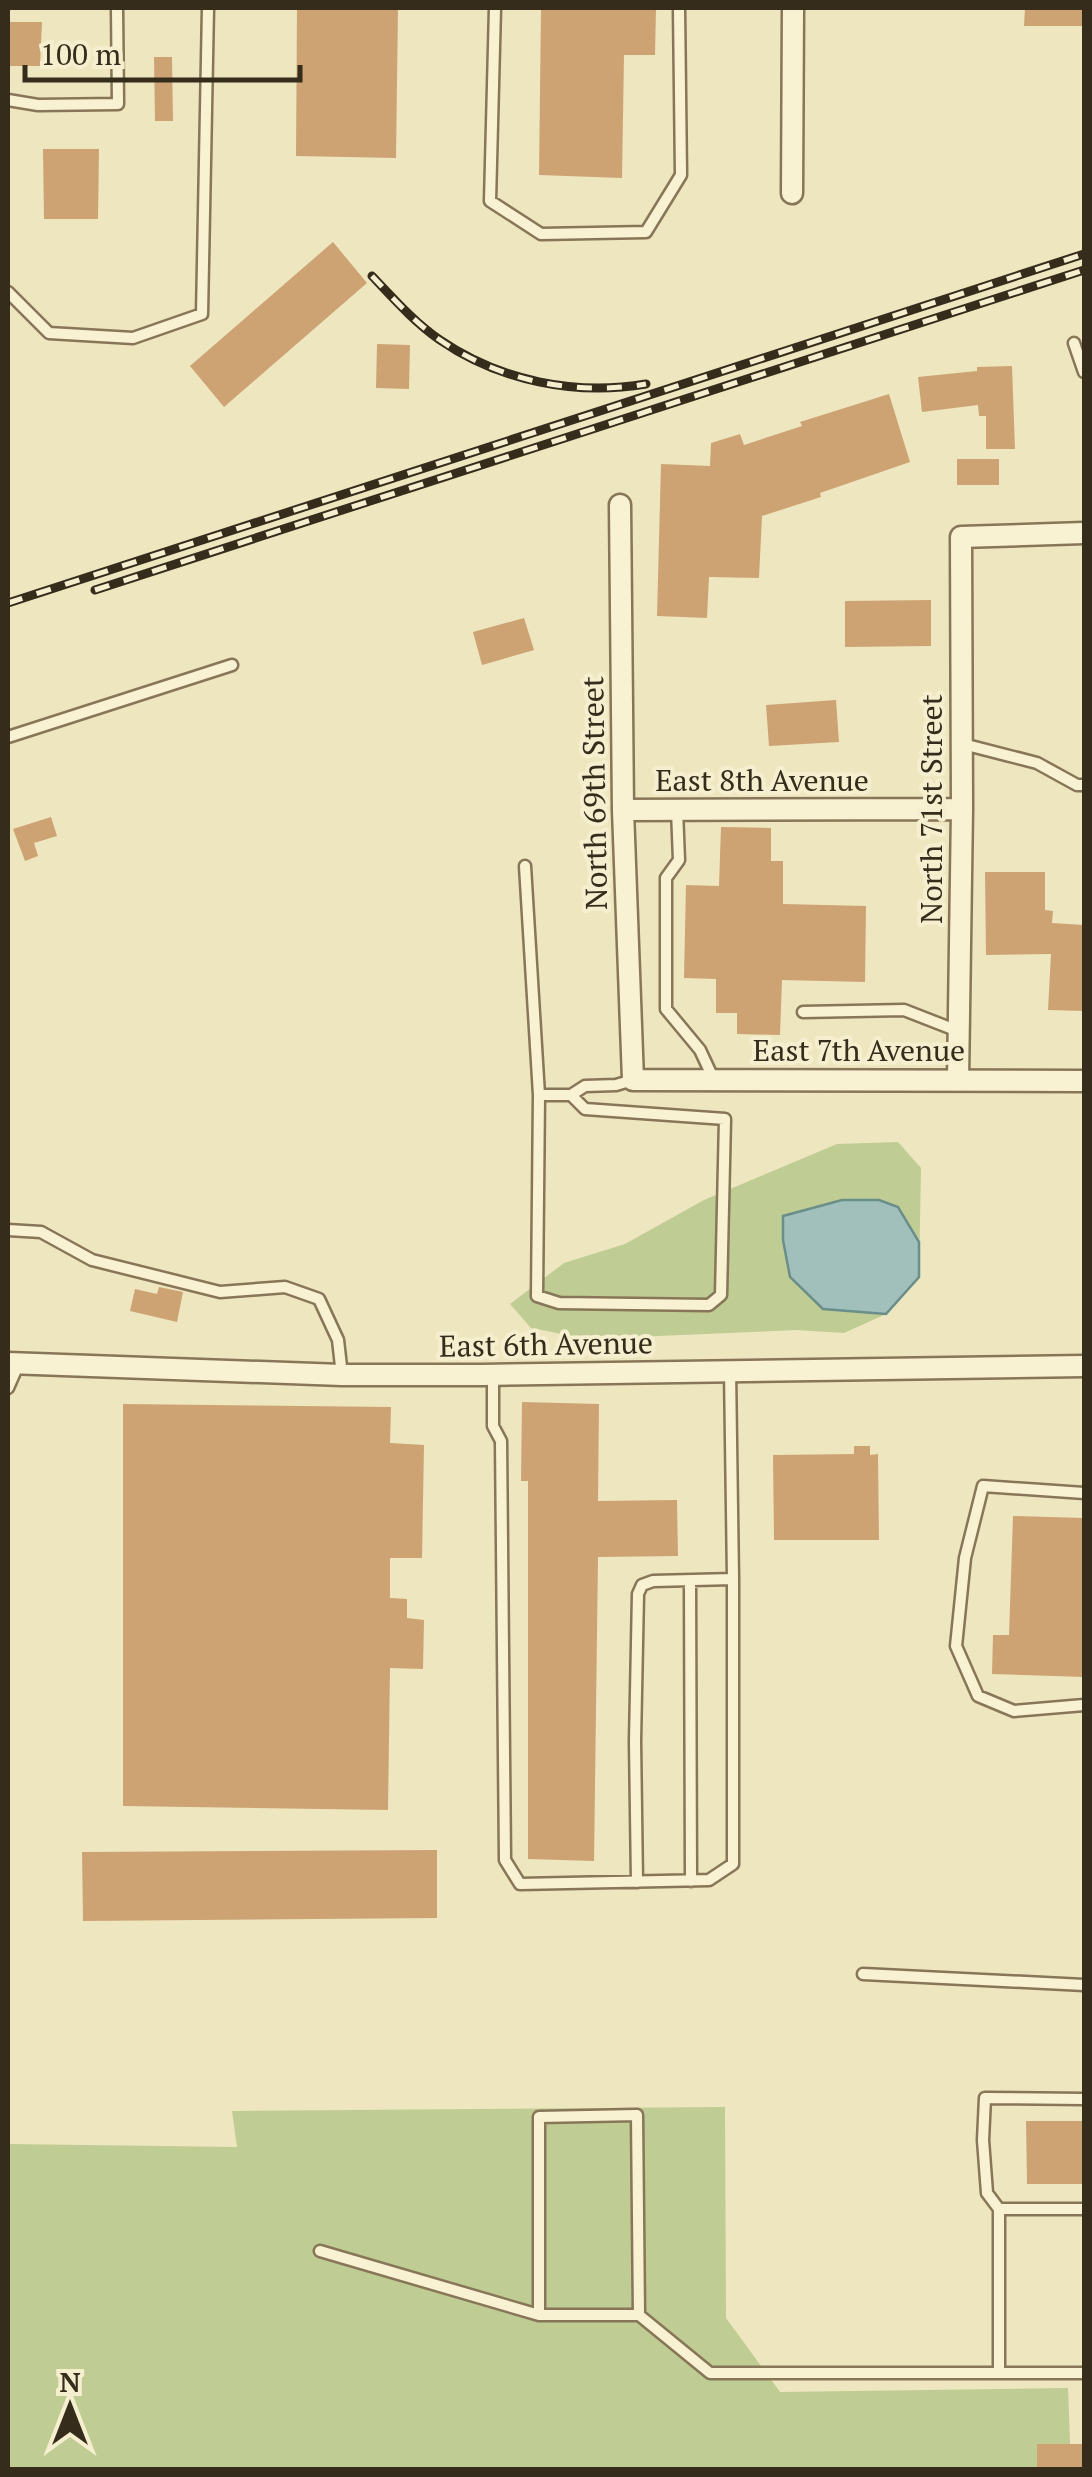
<svg xmlns="http://www.w3.org/2000/svg" width="1092" height="2477" font-family="'PT Serif',serif">
<style>
.green{fill:#bfcc93}
.water{fill:#a2c0bb;stroke:#6a8e89;stroke-width:2.5}
.building{fill:#cda374}
.lines{fill:none;stroke-linecap:round;stroke-linejoin:round}
.service-casing{stroke:#877657;stroke-width:15}
.minor-casing{stroke:#877657;stroke-width:25}
.service{stroke:#f9f2d2;stroke-width:10}
.minor{stroke:#f9f2d2;stroke-width:20}
.rail-casing{stroke:#362c1c;stroke-width:9}
.rail{stroke:#f6efcf;stroke-width:5;stroke-dasharray:15;stroke-linecap:butt}
.labels{text-anchor:middle;dominant-baseline:central;stroke-width:8;stroke-linejoin:round;paint-order:stroke}
.street-label{font-size:30px;fill:#362c1c;stroke:#f6efcf}
</style>
<rect width="100%" height="100%" fill="#eee6bf"/>
<path class="green" d="M898 1142 921 1168 919 1277 886 1314 844 1333 797 1330 587 1339 531 1328 510 1304 564 1263 625 1244 704 1200 837 1144Z
M725 2107 726 2318 780 2392 1068 2388 1071 2469 8 2470V2144L237 2147 232 2111Z"/>
<path class="water" d="M842 1200H879L898 1207 919 1242V1277L886 1314 823 1309 790 1277 783 1240V1216Z"/>
<path class="building" d="M297 8H398L396 158 296 156Z
M541 8H656L655 55H624L622 178 539 175Z
M1025 8H1084V26H1024Z
M8 22H42L40 66H8Z
M154 57H172L173 121H155Z
M43 149H99L98 219H44Z
M333 242 367 283 224 407 190 366Z
M377 344 410 345 409 389 376 388Z
M1012 366 1015 449H986V416H979L978 405 922 412 918 377 977 371V367Z
M889 394 910 462 820 493 821 497 762 516 759 578 709 577 707 618 657 616 661 464 710 466 711 443 740 434 744 445 802 426 800 422Z
M957 459H999V485H957Z
M931 600V646L845 647V601Z
M524 618 534 650 482 665 473 632Z
M836 700 839 742 769 746 766 705Z
M51 817 57 836 34 843 38 856 25 861 13 829Z
M721 827 771 828V861H783V904L866 906 865 982 782 980 780 1035 737 1034V1013H716V979L684 978 686 885 719 886Z
M985 872H1045V910L1053 911 1052 923 1084 925V1011L1048 1010 1051 954 986 955Z
M159 1287 183 1292 177 1322 130 1311 135 1289 157 1294Z
M522 1402 599 1404 598 1501 677 1500 678 1556 598 1557 594 1861 528 1859V1481H521Z
M123 1404 391 1407 390 1443 424 1445 422 1558H390V1598L407 1599V1618L424 1620 423 1669 390 1668 388 1810 123 1806Z
M854 1446H870V1455L878 1454 879 1540H774L773 1455 854 1454Z
M1013 1516 1084 1518V1677L992 1674 993 1635H1009Z
M437 1850V1918L83 1921 82 1852Z
M1026 2121H1084V2184H1027Z
M1037 2444H1084V2470H1037Z"/>
<g class="lines">
<g class="service-casing">
<path id="service" d="M495 8 490 201 541 234 646 232 681 175 679 8
M8 100 38 105 118 104 117 8
M8 292 49 333 133 338 202 314 208 8
M1074 343 1084 372
M8 737 232 665
M963 744 1037 763 1077 785H1084
M677 810 679 860 666 878V1009L700 1050 714 1080
M525 866 539 1095
M803 1012 904 1010 958 1031
M571 1095 585 1109 725 1119 721 1295 709 1305 559 1303 537 1296 539 1095H571L585 1086 616 1085 633 1080
M8 1230 41 1232 92 1260 220 1292 285 1287 319 1299 338 1340 342 1375
M493 1376V1426L501 1441 505 1860 520 1884 709 1880 733 1864V1579L730 1371
M8 1388 19 1363
M1084 1493 983 1486 965 1558 956 1646 978 1696 1014 1711 1084 1705
M690 1581 691 1881
M637 1882 635 1741 638 1594 642 1585 653 1581 733 1579
M863 1974 1084 1985
M999 2209 987 2193 983 2140 985 2098 1084 2099
M320 2251 539 2315
M639 2315H539V2117L637 2115 639 2315 710 2373H1084
M999 2373V2209H1084"/>
</g>
<g class="minor-casing">
<path id="minor" d="M792 193 793 8
M620 505 623 810 633 1080 1084 1081
M623 810 962 809
M958 1080 962 809 961 537 1084 533
M8 1363 342 1375H482L1084 1366"/>
</g>
<use href="#service" class="service"/>
<use href="#minor" class="minor"/>
<g class="rail-casing">
<path id="rail" d="M372 276C393 298 414 322 440 340 500 381 575 396 646 384
M95 590 1084 270
M8 603 1084 254"/>
</g>
<use href="#rail" class="rail"/>
</g>
<g class="labels">
<g class="street-label">
<text x="762" y="780">East 8th Avenue</text>
<text transform="translate(594 793) rotate(-91)">North 69th Street</text>
<text transform="translate(931 809) rotate(-90)">North 71st Street</text>
<text x="859" y="1050">East 7th Avenue</text>
<text transform="translate(546 1344) rotate(-1)">East 6th Avenue</text>
</g>
</g>
<rect width="1092" height="2477" fill="none" stroke="#362c1c" stroke-width="20"/>
<g transform="translate(70 2407)" stroke="#f6efcf" stroke-width="8" paint-order="stroke">
<path d="M0-8L18 38L0 25L-18 38Z" fill="#362c1c"/>
<text y="-15" font-size="28" font-weight="bold" text-anchor="middle" fill="#362c1c">N</text>
</g>
<path d="M25 65v15h275v-15" fill="none" stroke="#362c1c" stroke-width="5"/>
<text x="40" y="65" font-size="30" fill="#362c1c" stroke="#f6efcf" stroke-width="8" paint-order="stroke">100 m</text>
</svg>
